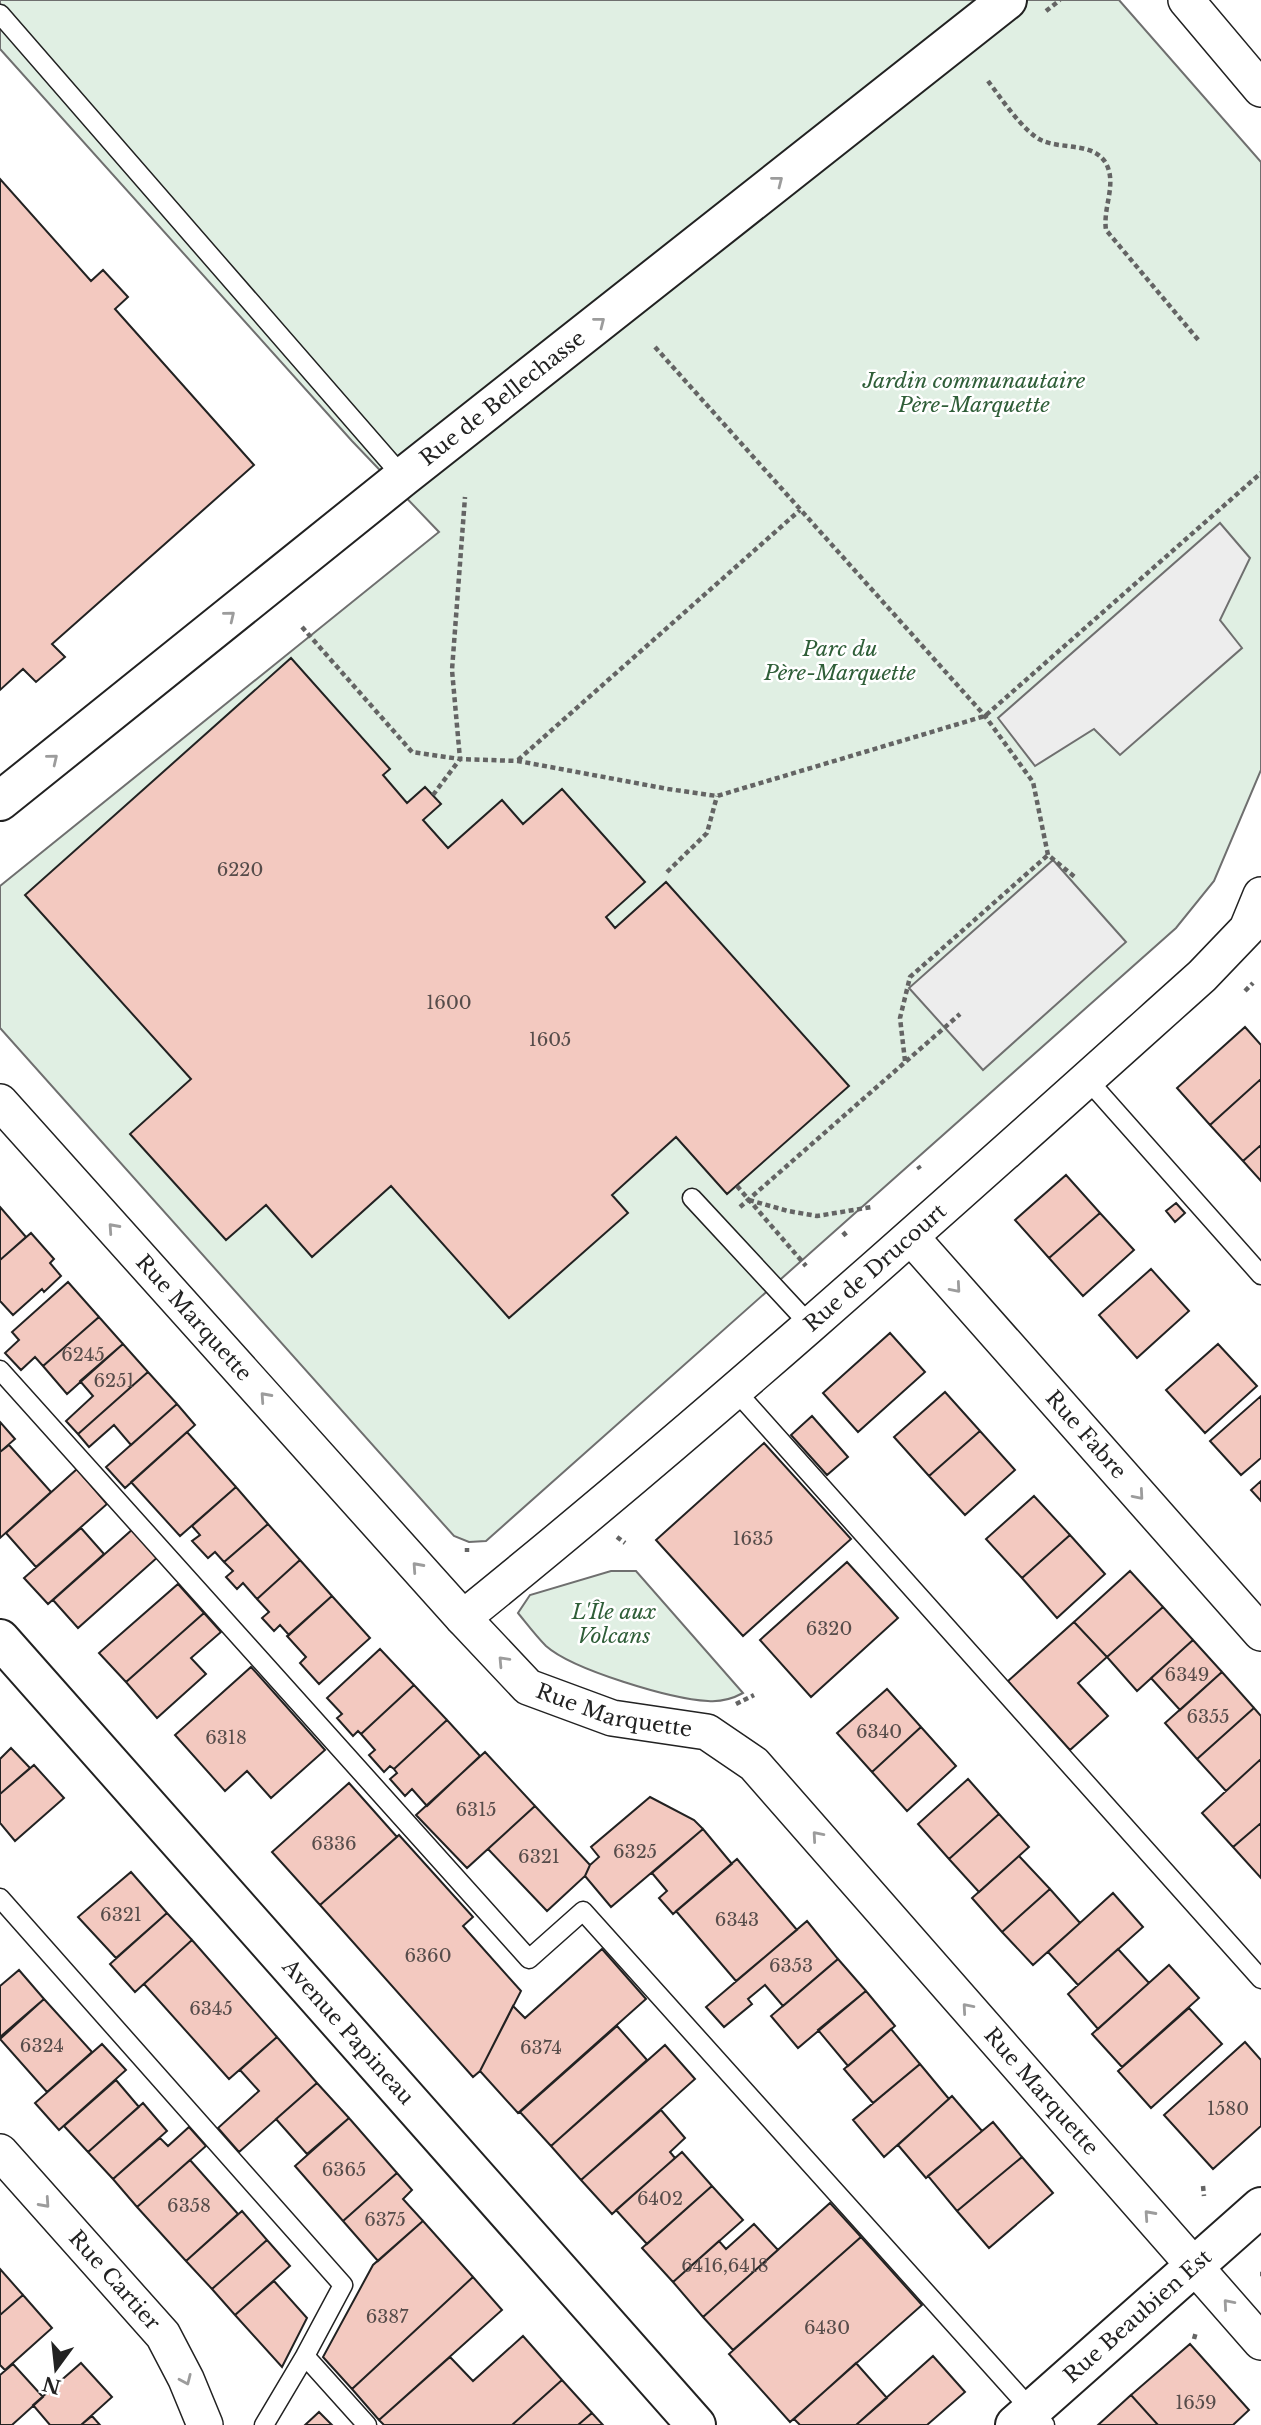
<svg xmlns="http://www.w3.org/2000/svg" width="1261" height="2425" font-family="'Libre Baskerville',serif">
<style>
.green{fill:#e0efe3;stroke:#6f6f6f;stroke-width:2}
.parking{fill:#ededed;stroke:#6f6f6f;stroke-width:2}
.building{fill:#f3c9c0;stroke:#222;stroke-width:2}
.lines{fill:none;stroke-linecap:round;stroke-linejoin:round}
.lane-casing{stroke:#222;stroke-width:21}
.street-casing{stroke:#222;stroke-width:38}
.secondary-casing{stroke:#222;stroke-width:42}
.path{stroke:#646464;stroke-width:4.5;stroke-dasharray:5 3.5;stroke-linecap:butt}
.lane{stroke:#fff;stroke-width:18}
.street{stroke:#fff;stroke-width:35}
.secondary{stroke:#fff;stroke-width:38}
.oneway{stroke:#9c9c9c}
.labels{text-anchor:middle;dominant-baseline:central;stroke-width:5;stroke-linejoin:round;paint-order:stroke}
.number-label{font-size:18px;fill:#564c4a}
.park-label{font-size:21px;font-style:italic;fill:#2f5e38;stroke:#fff}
.street-label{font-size:21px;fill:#222;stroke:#fff}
</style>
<rect width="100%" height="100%" fill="#fff"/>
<path class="green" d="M0 0H1119L1261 162V770L1214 881 1176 928 486 1541 469 1542 454 1536 0 1028V886L439 532 352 441 0 49Z
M611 1571H636L743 1693C732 1699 721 1702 708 1701 671 1699 573 1670 546 1646 536 1636 527 1624 518 1613L530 1595Z"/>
<path class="parking" d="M1220 523 1250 558 1220 620 1242 648 1120 755 1094 729 1035 766 998 718Z
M1053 860 1126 942 983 1070 909 988Z"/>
<path class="building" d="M0 179 91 281 103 270 128 297 115 309 254 465 52 644 65 657 36 682 23 669 0 690Z
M291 658 390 769 383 775 407 803 425 787 441 804 423 820 448 848 502 800 523 824 562 789 645 882 606 917 615 928 666 882 849 1086 727 1194 676 1137 612 1195 628 1213 509 1318 391 1186 312 1257 266 1205 226 1240 130 1134 191 1079 25 895Z
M1245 1027 1261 1045V1079L1210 1125 1177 1088Z
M1261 1079V1145L1243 1161 1210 1125Z
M1261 1145V1181L1243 1161Z
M1066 1175 1100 1213 1049 1258 1015 1220Z
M1176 1203 1185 1213 1175 1222 1166 1211Z
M0 1207 26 1237 0 1260Z
M1100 1213 1134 1250 1083 1296 1049 1258Z
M31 1233 54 1259 50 1263 61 1276 44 1292 42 1289 13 1315 0 1301V1260Z
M1151 1269 1189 1311 1137 1358 1099 1315Z
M68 1282 99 1317 43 1366 35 1357 21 1370 5 1353 19 1340 12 1332Z
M99 1317 123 1344 67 1394 43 1366Z
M890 1333 925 1372 858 1432 823 1393Z
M123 1344 148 1372 78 1434 66 1421 93 1396 80 1381Z
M1218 1344 1257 1386 1205 1433 1166 1390Z
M148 1372 177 1404 131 1445 114 1425 89 1447 78 1434Z
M945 1392 980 1431 929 1476 894 1437Z
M1261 1396V1458L1241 1475 1210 1441Z
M177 1404 195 1425 125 1488 106 1467Z
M812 1416 848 1457 827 1475 791 1435Z
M0 1422 15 1439 0 1452Z
M980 1431 1015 1470 965 1515 929 1476Z
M187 1432 236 1487 180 1536 131 1482Z
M764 1443 851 1539 743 1636 656 1540Z
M9 1445 51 1492 0 1538V1452Z
M77 1469 107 1504 36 1567 6 1533Z
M1261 1481V1501L1251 1490Z
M236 1487 268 1524 224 1562 215 1552 208 1558 192 1541 200 1535 192 1526Z
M1034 1496 1070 1535 1022 1578 986 1539Z
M268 1524 300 1560 257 1599 243 1583 237 1589 226 1577 233 1571 224 1562Z
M81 1528 104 1554 48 1604 24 1578Z
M134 1528 159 1556 78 1628 53 1600Z
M1070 1535 1105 1574 1057 1618 1022 1578Z
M300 1560 332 1596 289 1635 280 1625 274 1631 262 1618 269 1612 257 1599Z
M847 1562 898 1618 811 1697 760 1640Z
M1130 1571 1163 1607 1107 1657 1074 1622Z
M178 1584 204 1613 126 1682 99 1653Z
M332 1596 370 1638 319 1684 300 1663 306 1657 287 1636Z
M1163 1607 1193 1640 1137 1691 1107 1657Z
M204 1613 221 1632 191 1658 206 1674 157 1718 126 1682Z
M1074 1622 1107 1657 1078 1683 1108 1716 1070 1750 1008 1681Z
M1193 1640 1222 1672 1180 1710 1151 1678Z
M380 1649 414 1685 361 1734 358 1731 353 1736 337 1718 342 1714 327 1698Z
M251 1667 325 1750 271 1798 247 1771 225 1791 175 1735Z
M1222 1672 1254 1708 1197 1759 1165 1723Z
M414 1685 447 1720 394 1769 390 1766 384 1772 369 1755 375 1750 361 1734Z
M887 1689 921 1727 872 1772 837 1733Z
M1254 1708 1261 1716V1759L1226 1791 1197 1759Z
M447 1720 480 1756 427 1806 412 1789 405 1796 390 1779 397 1773 394 1769Z
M921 1727 956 1766 907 1811 872 1772Z
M11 1748 30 1768 0 1794V1759Z
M485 1752 535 1806 467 1868 416 1815Z
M1261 1759V1823L1233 1847 1202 1813Z
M34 1765 64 1798 15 1841 0 1823V1794Z
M968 1779 999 1814 949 1859 918 1824Z
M349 1783 397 1837 320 1905 272 1852Z
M650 1797 694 1820 703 1829 611 1907 585 1876 590 1865 599 1857 591 1847Z
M535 1806 590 1865 585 1876 547 1911 488 1849Z
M999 1814 1029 1847 979 1892 949 1859Z
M1261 1823V1878L1233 1847Z
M703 1829 732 1864 673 1914 659 1898 667 1891 652 1873Z
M399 1835 473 1917 463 1926 521 1991 480 2071 473 2077 320 1905Z
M1019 1856 1050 1889 1002 1932 972 1898Z
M737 1859 797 1930 736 1981 676 1911Z
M131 1872 167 1913 116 1958 78 1917Z
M1050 1889 1080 1923 1033 1965 1002 1932Z
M1113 1893 1143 1927 1078 1985 1048 1952Z
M167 1913 192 1940 135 1992 110 1964Z
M807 1921 838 1959 783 2006 765 1985 748 1999 752 2004 724 2027 706 2007Z
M192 1940 277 2037 229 2079 144 1984Z
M602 1949 646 1999 518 2113 480 2071 513 2006 525 2018Z
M1118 1949 1149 1983 1098 2029 1068 1994Z
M838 1959 866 1991 798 2048 771 2016Z
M1169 1965 1199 1998 1122 2067 1092 2034Z
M19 1970 44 1999 0 2037V1986Z
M866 1991 895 2026 848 2066 818 2030Z
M44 1999 92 2052 47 2092 0 2039Z
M1189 2008 1222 2044 1151 2108 1118 2071Z
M617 2026 647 2060 551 2146 520 2112Z
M891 2029 920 2064 873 2103 844 2069Z
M277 2037 317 2083 239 2152 218 2128 259 2091 240 2070Z
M1245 2042 1261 2060V2126L1213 2169 1164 2115Z
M102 2044 126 2070 59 2130 35 2103Z
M665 2045 695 2079 581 2180 551 2146Z
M920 2064 949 2099 884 2157 853 2120Z
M116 2080 139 2107 88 2152 64 2126Z
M317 2083 349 2118 307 2154 276 2119Z
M952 2096 982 2131 926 2178 898 2145Z
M143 2103 167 2131 113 2179 88 2152Z
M661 2110 685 2138 670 2152 675 2158 612 2214 581 2180Z
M349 2118 397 2173 343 2221 295 2166Z
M993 2122 1022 2157 957 2211 928 2176Z
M189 2127 206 2146 137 2207 113 2179 160 2138 168 2146Z
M682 2152 712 2186 647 2244 616 2210Z
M1022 2157 1053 2193 989 2248 957 2211Z
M190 2160 238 2214 186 2261 137 2207Z
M397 2173 412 2190 403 2199 423 2221 378 2261 343 2221Z
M712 2186 743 2220 673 2282 642 2248Z
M830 2203 861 2237 733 2350 703 2317Z
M242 2211 267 2240 212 2289 186 2261Z
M423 2221 473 2277 352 2389 323 2357 373 2265Z
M754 2224 778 2250 703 2317 673 2282 719 2241 726 2249Z
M861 2237 922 2305 790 2422 729 2354Z
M267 2240 290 2266 235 2315 212 2289Z
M0 2269 23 2295 0 2315Z
M473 2277 502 2310 379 2420 352 2389Z
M274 2281 307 2318 282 2367 235 2315Z
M23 2295 52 2328 5 2370 0 2365V2315Z
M523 2336 562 2380 512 2425H384L379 2420 450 2357 473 2381Z
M1190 2344 1249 2410 1233 2425H1158L1131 2395Z
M933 2356 965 2392 927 2425H856Z
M81 2363 112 2397 81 2425H50L33 2405Z
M856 2363 887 2398 856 2425H800L794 2419Z
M13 2364 43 2397 12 2425H0V2375Z
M562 2380 592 2413 578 2425H512Z
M1131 2395 1158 2425H1098Z
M319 2412 332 2425H305Z
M592 2413 603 2425H578Z
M92 2416 100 2425H81Z"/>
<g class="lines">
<g class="lane-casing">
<path id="lane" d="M0 14 403 477
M1087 1079 1261 1275
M692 1198 809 1324
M0 1370 529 1959 583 1911 1045 2425
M734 1389 1261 1979
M0 1898 343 2285 305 2356 264 2425
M305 2356 367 2425"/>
</g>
<g class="street-casing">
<g id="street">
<path d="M1186 0 1261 89"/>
<path id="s1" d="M0 1102 463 1618 528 1687 612 1718 707 1732 754 1764 1261 2342"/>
<path id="s2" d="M911 1237 1261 1633"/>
<path id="s3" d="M463 1618C717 1413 959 1194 1202 976L1247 929 1261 895"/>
<path id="s4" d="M0 2152 163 2335 186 2379 205 2425"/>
</g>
</g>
<g class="secondary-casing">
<g id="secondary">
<path id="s5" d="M0 801 403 477 1007 0"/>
<path id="s6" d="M0 1639 696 2425"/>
<path id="s7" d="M1015 2425 1261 2207"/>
</g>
</g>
<path class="path" d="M1046 11 1060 0
M988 81C1001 98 1024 133 1043 141 1065 150 1101 141 1109 171 1114 190 1103 210 1106 230L1200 342
M655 347 985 716 1033 782 1048 855 1076 878
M302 627 412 752 460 759 518 761 668 789 717 796 985 716 1261 473
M518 760 800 510
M433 795 460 759 452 670 465 497
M667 872 707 833 717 796
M1245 991 1253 983
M905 1061 900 1018 910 977 1048 855
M918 1166 920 1169
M737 1186 806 1266
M749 1200 788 1211 817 1216 872 1207
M740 1207 960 1014
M843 1232 847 1237
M617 1537 625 1543
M467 1552V1548
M736 1704 754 1695
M1203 2186 1204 2196
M1260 2274H1261
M1194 2339 1196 2332"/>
<use href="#lane" class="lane"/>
<use href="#street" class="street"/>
<use href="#secondary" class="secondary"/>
</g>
<defs><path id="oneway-chevron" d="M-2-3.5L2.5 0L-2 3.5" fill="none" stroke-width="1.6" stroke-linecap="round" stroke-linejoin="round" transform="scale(1.75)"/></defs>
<g class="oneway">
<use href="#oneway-chevron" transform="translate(778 181) rotate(-38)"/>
<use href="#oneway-chevron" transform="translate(600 322) rotate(-38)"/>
<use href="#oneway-chevron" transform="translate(230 616) rotate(-39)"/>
<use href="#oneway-chevron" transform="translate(53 759) rotate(-39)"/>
<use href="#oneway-chevron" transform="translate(113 1228) rotate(-132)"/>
<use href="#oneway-chevron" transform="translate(956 1288) rotate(49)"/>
<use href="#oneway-chevron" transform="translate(265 1397) rotate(-132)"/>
<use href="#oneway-chevron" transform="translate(1139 1495) rotate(49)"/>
<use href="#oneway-chevron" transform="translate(417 1567) rotate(-132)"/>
<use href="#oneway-chevron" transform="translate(503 1661) rotate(-133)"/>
<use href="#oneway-chevron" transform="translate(817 1836) rotate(-131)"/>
<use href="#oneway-chevron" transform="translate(967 2008) rotate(-131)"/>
<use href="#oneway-chevron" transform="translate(45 2203) rotate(48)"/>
<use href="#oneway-chevron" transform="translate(1149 2215) rotate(-132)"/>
<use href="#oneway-chevron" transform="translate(1228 2304) rotate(-131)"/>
<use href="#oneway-chevron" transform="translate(186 2380) rotate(66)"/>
</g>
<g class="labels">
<g class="number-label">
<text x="240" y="870">6220</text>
<text x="449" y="1003">1600</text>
<text x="550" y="1040">1605</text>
<text x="83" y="1355">6245</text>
<text x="114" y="1381">6251</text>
<text x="753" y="1539">1635</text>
<text x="829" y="1629">6320</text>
<text x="1187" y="1675">6349</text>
<text x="1208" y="1717">6355</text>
<text x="879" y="1732">6340</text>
<text x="226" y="1738">6318</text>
<text x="476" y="1810">6315</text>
<text x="334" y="1844">6336</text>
<text x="635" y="1852">6325</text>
<text x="539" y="1857">6321</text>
<text x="121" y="1915">6321</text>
<text x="737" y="1920">6343</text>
<text x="428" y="1956">6360</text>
<text x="791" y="1966">6353</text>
<text x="211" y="2009">6345</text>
<text x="42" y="2046">6324</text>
<text x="541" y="2048">6374</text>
<text x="1228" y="2109">1580</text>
<text x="344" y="2170">6365</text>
<text x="660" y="2199">6402</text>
<text x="189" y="2206">6358</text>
<text x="385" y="2220">6375</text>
<text x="725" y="2266">6416,6418</text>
<text x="387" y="2317">6387</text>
<text x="827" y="2328">6430</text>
<text x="1196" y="2403">1659</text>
</g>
<g class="park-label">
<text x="974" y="381">Jardin communautaire<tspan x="974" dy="24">Père-Marquette</tspan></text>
<text x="840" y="649">Parc du<tspan x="840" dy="24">Père-Marquette</tspan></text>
<text x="614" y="1612">L'Île aux<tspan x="614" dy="24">Volcans</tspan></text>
</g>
<g class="street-label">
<text stroke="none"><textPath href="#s5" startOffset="644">Rue de Bellechasse</textPath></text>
<text stroke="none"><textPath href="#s3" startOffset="541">Rue de Drucourt</textPath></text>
<text stroke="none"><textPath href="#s1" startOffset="290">Rue Marquette</textPath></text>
<text stroke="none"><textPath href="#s2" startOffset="264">Rue Fabre</textPath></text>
<text stroke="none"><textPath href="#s1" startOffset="878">Rue Marquette</textPath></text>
<text stroke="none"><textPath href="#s6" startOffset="525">Avenue Papineau</textPath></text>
<text stroke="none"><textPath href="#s1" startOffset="1466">Rue Marquette</textPath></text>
<text stroke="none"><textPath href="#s4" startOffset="172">Rue Cartier</textPath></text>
<text stroke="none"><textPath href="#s7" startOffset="164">Rue Beaubien Est</textPath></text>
</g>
</g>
<g transform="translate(56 2369) rotate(195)" stroke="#ffffff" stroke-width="5" paint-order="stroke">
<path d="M0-5L12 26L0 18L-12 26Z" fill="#222222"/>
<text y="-10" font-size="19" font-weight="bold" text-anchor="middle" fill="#222222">N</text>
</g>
</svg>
